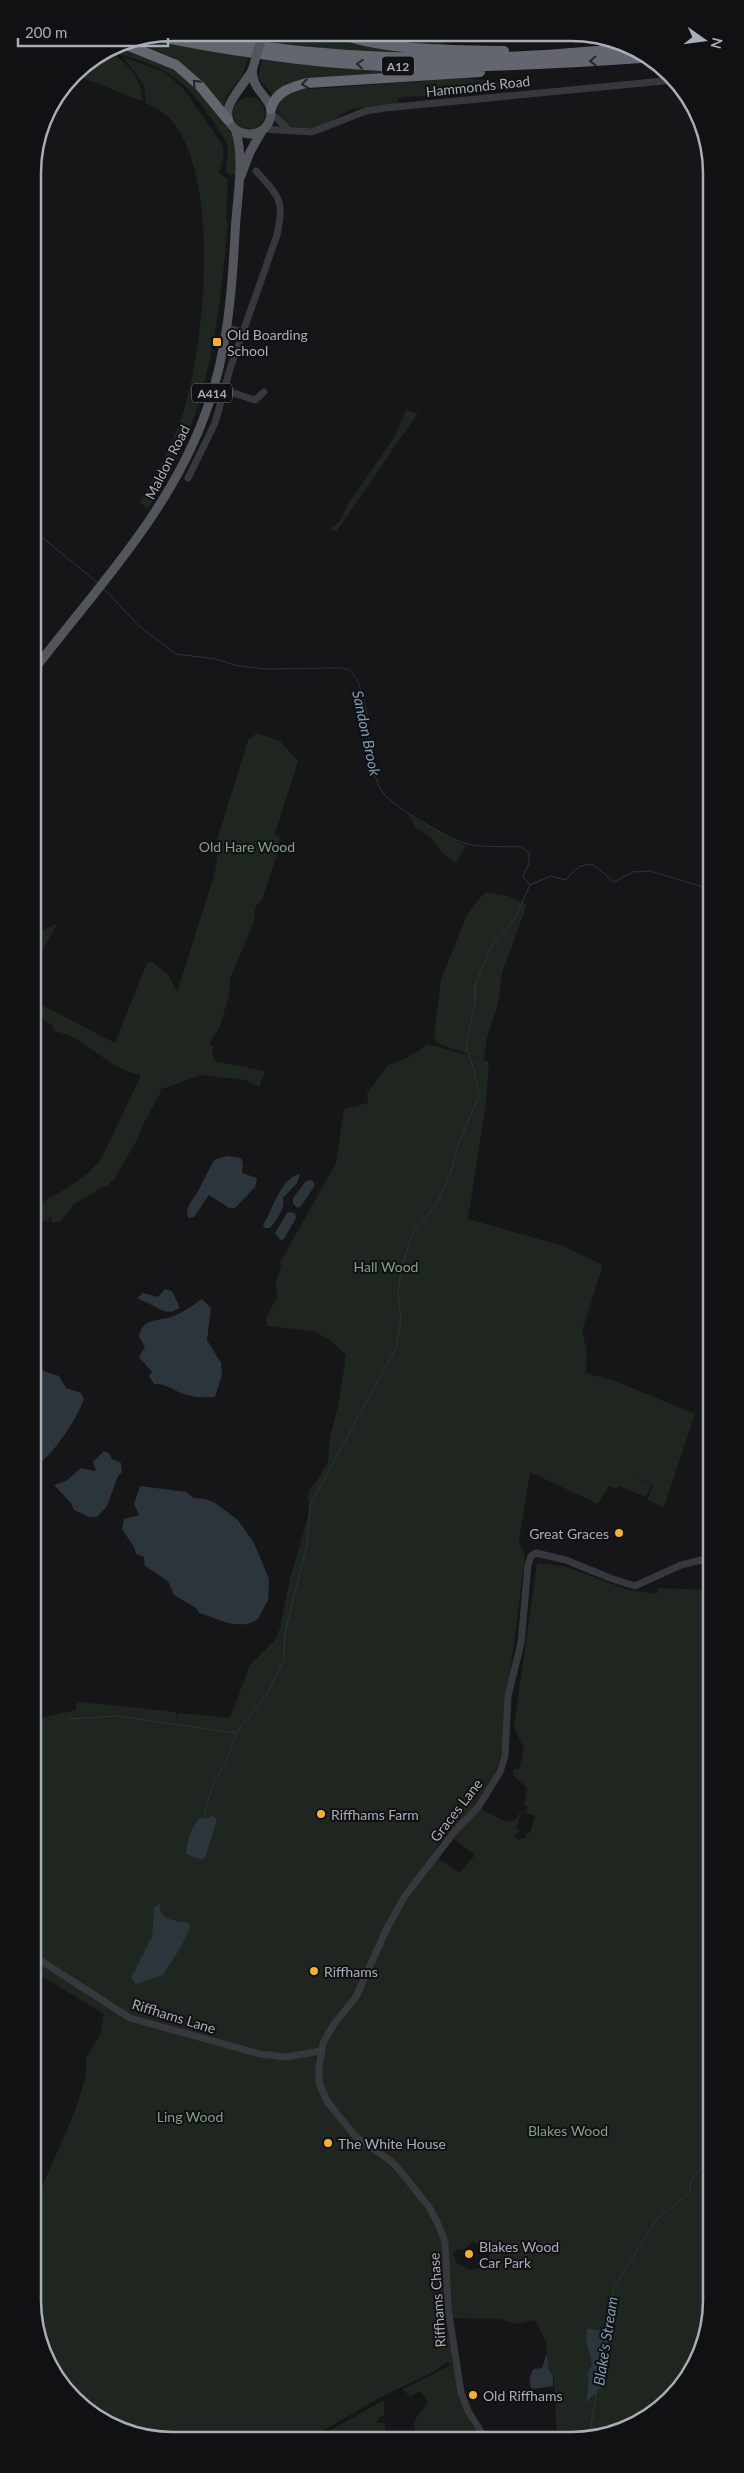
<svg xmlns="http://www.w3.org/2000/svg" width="744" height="2473" font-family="Lato,sans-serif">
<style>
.green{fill:#1e261f;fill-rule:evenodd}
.water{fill:#2c353c}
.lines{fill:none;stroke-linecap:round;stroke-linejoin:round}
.stream{stroke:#2c353c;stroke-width:1}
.minor{stroke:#37383d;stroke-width:7}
.major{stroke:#53555c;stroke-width:9}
.highway{stroke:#63666e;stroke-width:10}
.major-bridge{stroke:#53555c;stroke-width:9}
.oneway{stroke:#26262a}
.poi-dot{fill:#f2b134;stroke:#111113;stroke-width:2}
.labels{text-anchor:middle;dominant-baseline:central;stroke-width:4;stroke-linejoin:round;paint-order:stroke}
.shield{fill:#111113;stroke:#7b7e86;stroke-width:1}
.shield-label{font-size:12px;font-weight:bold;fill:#a8adb8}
.street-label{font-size:14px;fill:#a8adb8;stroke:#111113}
.poi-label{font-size:14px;fill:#a8adb8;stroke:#111113;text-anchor:start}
.park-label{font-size:14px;fill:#7fa381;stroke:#111113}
.water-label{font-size:15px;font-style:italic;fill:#7f9bb3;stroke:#111113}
.rim{fill:none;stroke:#a8adb8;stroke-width:2.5}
</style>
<rect width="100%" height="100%" fill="#161618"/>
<path class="green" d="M270 33 331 34 347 39 432 53 387 54 266 43Z
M350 34H446L442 46 412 44Z
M145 38 248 58 243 74 226 97 223 108 210 92 128 41Z
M118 44C164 62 191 74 220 117 225 125 233 134 236 143 238 153 236 164 236 174L229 175 226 172 228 150 225 139C188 82 175 68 108 51Z
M106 52C124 57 144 81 142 101L73 74Z
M123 57 164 72 183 88 222 144 224 154 219 173 228 179 226 221 228 223C219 324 208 423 148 509L140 502C157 472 175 441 185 407 205 336 220 183 173 122 166 113 156 108 146 103L144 85Z
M262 60 358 69 428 71 323 79 273 95 258 78Z
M465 78 517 85 518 88 398 98V104C388 106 378 108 368 109 362 109 357 107 352 109 339 114 329 125 314 129 300 132 269 122 279 102 283 95 291 93 298 90Z
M233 113a16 16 0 1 1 32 0a16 16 0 1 1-32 0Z
M406 410 418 413 341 525 337 531 330 529 340 521 348 504 395 436Z
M257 733 280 741 298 761 275 834 280 838 278 851 263 898 255 908 254 922 230 979 229 996 220 1026 209 1044 214 1047 212 1054 215 1061 265 1071 259 1087 245 1080 201 1075 159 1090 161 1092 145 1121 138 1138 115 1178 107 1186 98 1188 94 1193 74 1204 60 1222H51L52 1216 47 1221 45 1220 41 1223 38 1219 34 1222V1207C56 1194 85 1180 101 1159L140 1078V1075C103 1067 88 1037 54 1031L53 1025 34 1015V1001L115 1043 147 963 152 962 168 974 177 992 214 876 217 859V840L248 740Z
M408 815 466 846 456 863 442 853 431 837 416 828Z
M485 892 508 896 527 905 502 973 498 1004 487 1038 484 1060 489 1062 486 1103 468 1219 563 1246 603 1265 582 1331 587 1351 586 1373 615 1381 695 1414 664 1507 647 1500 653 1485 624 1473 651 1485 646 1497 619 1486 617 1489 609 1486 598 1504 530 1472 519 1541 525 1557 509 1681 504 1707 505 1723 504 1743 498 1765 491 1783 478 1802 437 1846 439 1859 460 1873 475 1855 453 1838 479 1808 506 1822 515 1820 522 1810 516 1829 520 1830 514 1837 518 1840 525 1838 527 1833H530L535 1816 526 1813 528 1807 524 1806 527 1788 513 1775 514 1770 512 1769H519L524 1749 514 1727 537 1563 564 1566 628 1590 657 1594 658 1588 710 1590 711 2308 701 2353 676 2393 641 2422 598 2438H557L554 2377 548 2367 546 2341 535 2320 516 2324 500 2319 454 2318H447L453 2365 467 2413 471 2424 482 2438H415C417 2432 415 2432 414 2426 414 2418 422 2410 427 2405V2399L420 2391 410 2397 403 2389 451 2365 447 2362 433 2372 381 2397 319 2433 315 2438H146L74 2399 35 2327V2203L75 2111 86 2076V2058L100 2035 104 2014 35 1972 34 1719 76 1710V1704L80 1702 176 1712 177 1719 178 1713 230 1718 250 1665 275 1640 280 1628 290 1578 309 1514 308 1492 318 1479 328 1462 330 1437 338 1406 346 1355 330 1340 313 1331 267 1326 266 1318 277 1297 276 1281 282 1265 279 1264 336 1163 344 1109 368 1103 367 1093 388 1065 409 1057 428 1044 481 1059 437 1043 434 1035 441 980 467 915ZM472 2242 485 2247 490 2253 488 2266 470 2270 457 2263 453 2253 458 2249 464 2250Z
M58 923 34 965V932H38Z
M384 2400V2416L379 2417 377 2423 385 2422V2438H317Z"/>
<path class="water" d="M227 1156 241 1158 243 1164 242 1173 257 1178 255 1187 235 1208H229L209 1195 194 1217 188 1218 187 1210 190 1203 197 1193 214 1160Z
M300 1174 297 1183 283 1198C285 1210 277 1218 270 1228H265L263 1225C273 1210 280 1178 300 1174Z
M312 1180 315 1185 301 1206 297 1208 293 1203V1198L306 1181Z
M290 1212 295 1213 296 1218 284 1239 280 1240 275 1233 287 1213Z
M165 1289 172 1291 180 1308 171 1312 164 1311 137 1298 143 1293 158 1297Z
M202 1299 211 1308 207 1340 221 1363 222 1375 215 1397C207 1397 198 1398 191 1396 175 1393 170 1384 154 1384L149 1376 152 1372 139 1357 145 1347 139 1337C142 1316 160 1322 174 1316 184 1312 193 1305 202 1299Z
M34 1368 59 1376 66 1388 81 1393 84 1399C77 1418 52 1458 34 1467Z
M104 1451 109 1453 112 1459 121 1463 122 1472 118 1476 107 1506 97 1517H89L74 1510 71 1503 54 1485 66 1481 81 1468 96 1471 93 1462Z
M140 1486 186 1492 194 1498 206 1499 215 1503 238 1520 254 1543 269 1579 268 1600 258 1619C238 1632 218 1618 199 1613L196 1608 174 1595 168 1581 145 1566 144 1557 136 1554 134 1547 122 1529 124 1519 139 1515 134 1504Z
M212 1816 217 1819 205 1858 202 1860 186 1854C186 1843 192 1825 200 1818L204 1819Z
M160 1903C157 1918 172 1921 186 1922L191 1926 181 1947 163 1975 136 1984 131 1978 152 1936 154 1908Z
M587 2328 610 2333 601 2387 586 2403 589 2380 587 2375 592 2364 586 2339Z
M547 2353 548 2367 553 2377V2386L532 2389C528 2382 529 2376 534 2369L542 2368Z"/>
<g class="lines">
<path class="stream" d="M33 530 98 583
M103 588 140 627 176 654 216 659 234 665 264 669 334 668C340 668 348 667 352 673 375 701 363 759 381 790 390 806 447 837 464 843 479 848 506 846 522 847L529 853V864L523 876 530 885 551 876 565 880 580 866 592 864 614 882 633 872 650 871 710 889
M70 1719 117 1716 236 1733 268 1692 284 1659 285 1632 307 1545 310 1505 396 1348 401 1319 398 1294 401 1271 413 1231 436 1206 451 1171 458 1145 479 1096 474 1070 466 1046 475 1004V985L491 947 516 916 530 885
M203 1819 213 1783 226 1763 236 1734
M606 2333 614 2287 657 2219 690 2192C689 2179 700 2167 711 2162
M589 2438 597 2389"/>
<path class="minor" d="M271 113 289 130
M265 129 312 132 366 111 385 108 674 80
M226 328 244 332
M224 390 255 400 264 392
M188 478 215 423 230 369 277 235C285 199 279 197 256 171
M35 1957 130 2018 260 2054 286 2057 321 2051
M485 2438 468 2411 461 2392 448 2308 445 2242 438 2224 429 2207 402 2173 392 2162 355 2136 327 2101 319 2083V2068L323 2043 334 2024 356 1997 388 1926 405 1896 455 1831 479 1806 500 1772 505 1756 508 1696 521 1643 528 1565 531 1556 536 1553 566 1560 610 1578 635 1586 681 1565 710 1558"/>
<path class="major" d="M252 71C253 76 253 81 256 85 260 94 271 101 271 111 271 146 219 138 229 106 231 99 246 80 252 71Z
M241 176 250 152 262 131
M33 671C98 586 173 509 208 406 227 352 232 292 235 234 236 202 246 159 235 129"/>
<path class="highway" d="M179 33C285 54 395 61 503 57 544 56 584 52 624 49
M342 34C385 51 457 50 504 51
M156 36C245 54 335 67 426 67 498 67 570 63 641 58
M122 43 176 65 200 86 228 120
M271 109C275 92 291 87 307 83L480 72"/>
<path class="major-bridge" d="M252 71 263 33"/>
</g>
<defs><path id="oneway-chevron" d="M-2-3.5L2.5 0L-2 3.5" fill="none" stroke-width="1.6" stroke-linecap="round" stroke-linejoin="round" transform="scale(1.25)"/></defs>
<g class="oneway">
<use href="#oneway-chevron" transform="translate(593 61) rotate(177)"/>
<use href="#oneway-chevron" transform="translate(360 64) rotate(-175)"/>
<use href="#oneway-chevron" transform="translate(196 83) rotate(-134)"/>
<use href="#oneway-chevron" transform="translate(305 84) rotate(171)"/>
</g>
<g class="poi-dot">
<rect x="212" y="337" width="10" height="10" rx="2.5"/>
<circle cx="619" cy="1533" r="5"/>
<circle cx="321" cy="1814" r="5"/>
<circle cx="314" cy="1971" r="5"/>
<circle cx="328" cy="2143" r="5"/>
<circle cx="469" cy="2254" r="5"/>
<circle cx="473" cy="2395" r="5"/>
</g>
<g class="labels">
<g class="shield">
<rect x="382" y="56.5" width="32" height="19" rx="4"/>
<rect x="192" y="383.5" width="40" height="19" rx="4"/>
</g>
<g class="shield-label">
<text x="398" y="66">A12</text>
<text x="212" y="393">A414</text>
</g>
<g class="street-label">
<text transform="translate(478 86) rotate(-6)">Hammonds Road</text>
<text transform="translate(167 462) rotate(-63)">Maldon Road</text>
<text transform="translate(456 1810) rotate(-52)">Graces Lane</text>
<text transform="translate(174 2016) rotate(17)">Riffhams Lane</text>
<text transform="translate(437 2300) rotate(-94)">Riffhams Chase</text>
</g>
<g class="poi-label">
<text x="227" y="334">Old Boarding<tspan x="227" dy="16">School</tspan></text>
<text x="609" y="1533" text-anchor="end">Great Graces</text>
<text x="331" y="1814">Riffhams Farm</text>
<text x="324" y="1971">Riffhams</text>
<text x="338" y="2143">The White House</text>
<text x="479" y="2246">Blakes Wood<tspan x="479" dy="16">Car Park</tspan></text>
<text x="483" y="2395">Old Riffhams</text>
</g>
<g class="park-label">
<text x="247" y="846">Old Hare Wood</text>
<text x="386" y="1266">Hall Wood</text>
<text x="190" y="2116">Ling Wood</text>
<text x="568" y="2130">Blakes Wood</text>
</g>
<g class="water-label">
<text transform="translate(367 733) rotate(78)">Sandon Brook</text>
<text transform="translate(605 2341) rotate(-81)">Blake's Stream</text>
</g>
</g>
<path d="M0 0H744V2473H0ZM173 41H571A132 132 0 0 1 703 173V2300A132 132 0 0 1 571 2432H173A132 132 0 0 1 41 2300V173A132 132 0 0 1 173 41Z" fill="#111113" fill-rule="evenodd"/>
<path class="rim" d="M173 41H571A132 132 0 0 1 703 173V2300A132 132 0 0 1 571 2432H173A132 132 0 0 1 41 2300V173A132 132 0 0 1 173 41Z"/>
<g transform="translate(704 40) rotate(104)" stroke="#111113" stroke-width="4" paint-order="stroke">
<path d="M0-4L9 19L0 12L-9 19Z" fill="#a8adb8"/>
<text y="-8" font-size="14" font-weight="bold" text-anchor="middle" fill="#a8adb8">N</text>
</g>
<path d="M18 38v8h150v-8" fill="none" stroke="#a8adb8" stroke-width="2.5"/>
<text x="25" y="38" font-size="15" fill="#a8adb8" stroke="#111113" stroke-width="4" paint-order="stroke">200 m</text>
</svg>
